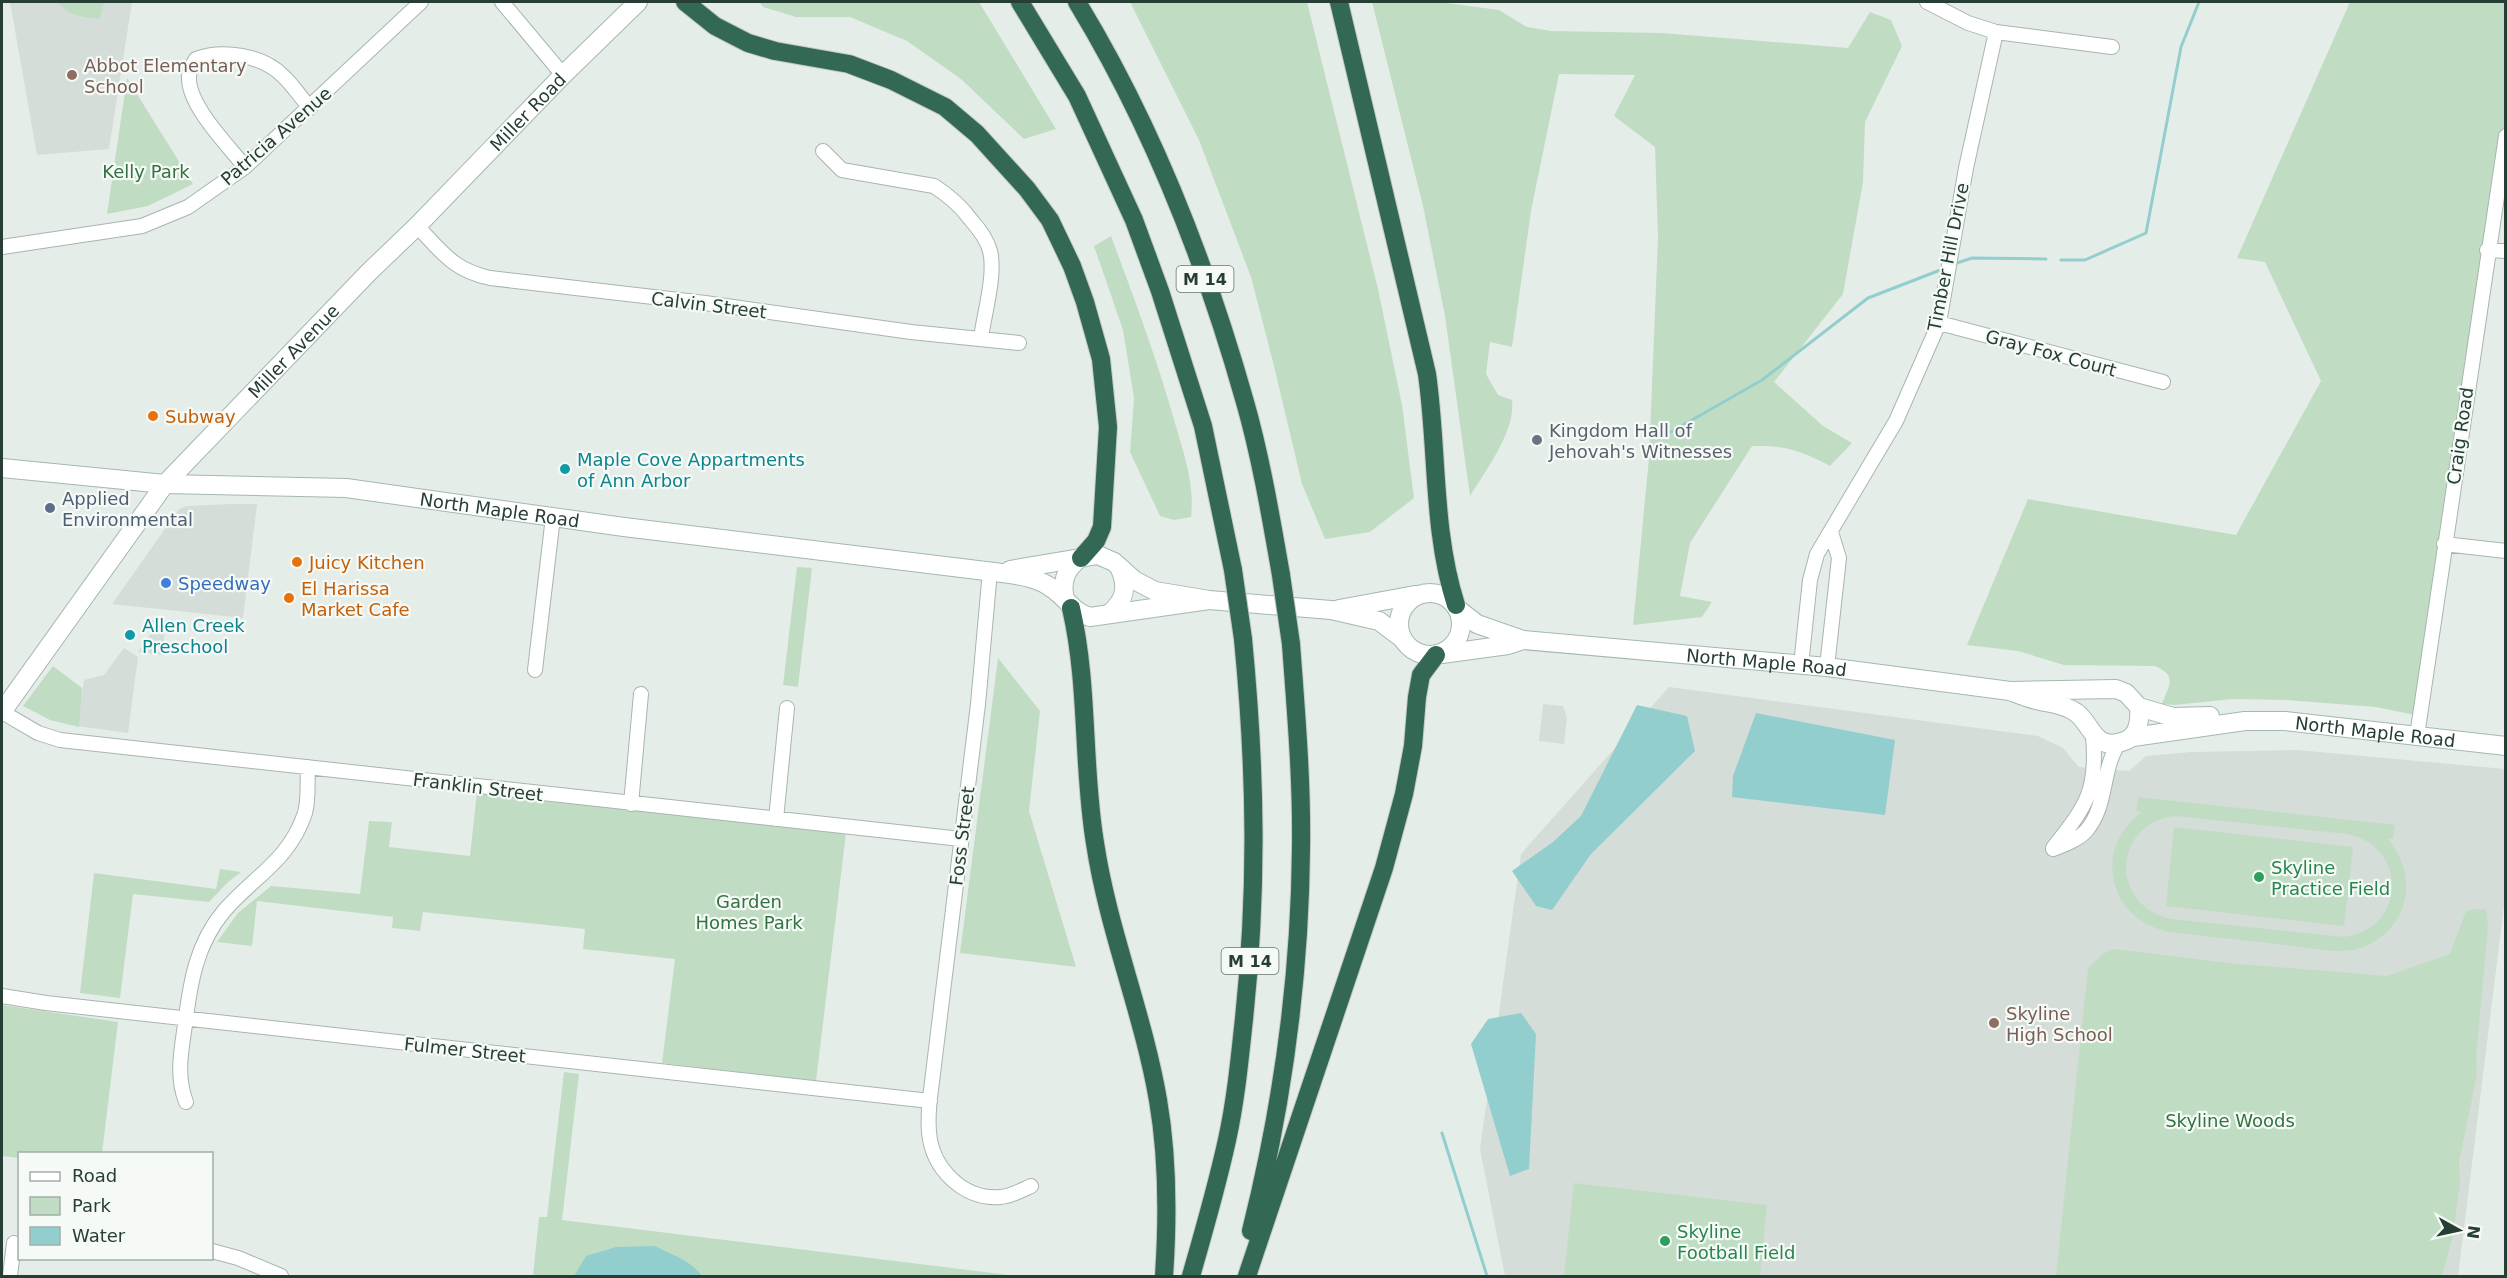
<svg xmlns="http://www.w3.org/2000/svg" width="2507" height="1278" font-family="'DejaVu Sans',sans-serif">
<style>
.built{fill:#d4ddd7}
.green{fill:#c0ddc3;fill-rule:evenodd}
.water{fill:#92cecd}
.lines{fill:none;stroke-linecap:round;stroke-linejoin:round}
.stream{stroke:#92cecd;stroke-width:3}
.street-casing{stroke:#a8b5af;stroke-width:16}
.secondary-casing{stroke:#a4b8ae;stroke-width:20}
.highway-casing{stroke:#c2c9c6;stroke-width:20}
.street{stroke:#fff;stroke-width:14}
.secondary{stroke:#fff;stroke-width:18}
.highway{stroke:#336855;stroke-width:18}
.highway-bridge-casing{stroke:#c2c9c6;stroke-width:20;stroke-linecap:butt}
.highway-bridge{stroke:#336855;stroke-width:18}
.education-dot{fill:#8d6e63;stroke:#f6faf7;stroke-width:2}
.food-dot{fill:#e8710a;stroke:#f6faf7;stroke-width:2}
.worship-dot{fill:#6b7280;stroke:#f6faf7;stroke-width:2}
.culture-dot{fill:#0f9aa8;stroke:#f6faf7;stroke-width:2}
.service-dot{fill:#5c6f8a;stroke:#f6faf7;stroke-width:2}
.shop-dot{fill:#3f7fe0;stroke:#f6faf7;stroke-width:2}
.leisure-dot{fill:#2e9e5b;stroke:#f6faf7;stroke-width:2}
.labels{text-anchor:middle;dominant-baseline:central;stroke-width:4.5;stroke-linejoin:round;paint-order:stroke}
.shield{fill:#f6faf7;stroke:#64766e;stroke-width:1.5}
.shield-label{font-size:16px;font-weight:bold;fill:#263e34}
.education-label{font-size:18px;fill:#785e54;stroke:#f6faf7;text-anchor:start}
.street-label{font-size:18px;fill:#263e34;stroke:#f6faf7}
.park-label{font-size:18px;fill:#327241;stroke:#f6faf7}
.food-label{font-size:18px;fill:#c56008;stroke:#f6faf7;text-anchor:start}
.worship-label{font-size:18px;fill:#5b616d;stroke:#f6faf7;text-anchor:start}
.culture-label{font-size:18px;fill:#0d838f;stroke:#f6faf7;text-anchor:start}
.service-label{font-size:18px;fill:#4e5e75;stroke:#f6faf7;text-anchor:start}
.shop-label{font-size:18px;fill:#366cbe;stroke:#f6faf7;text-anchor:start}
.leisure-label{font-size:18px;fill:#27864d;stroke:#f6faf7;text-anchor:start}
</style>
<rect width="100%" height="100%" fill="#e5ede9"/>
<path class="built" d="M10 2H132L109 149 37 155Z
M233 504H257L243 618 112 604 179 509 186 506Z
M152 620 166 621 162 655 138 652 151 633 148 630Z
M124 648 138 657 128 733 77 726 84 680 104 675Z
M1669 687 2038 736 2063 748 2079 767 2129 771 2146 756 2191 752 2297 750 2505 769V898L2458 1276H1505L1480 1149 1521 854Z
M1543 704 1563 706 1567 717 1564 744 1539 741Z"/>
<path class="green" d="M58 2H104L100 19C84 17 67 16 58 2Z
M759 2H979L1056 129 1024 139 961 79 907 41 850 17H796L763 7Z
M1130 2H1307L1378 289 1402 405 1414 498 1370 532 1325 539 1302 484 1274 366 1251 277 1199 140Z
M1372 2 1446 3 1499 10 1527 27 1551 31 1662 33 1848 48 1870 12 1891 20 1902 46 1865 122 1863 182 1843 294 1774 382 1823 426 1852 443 1830 466C1802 451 1784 445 1752 446L1690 543 1680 596 1712 602 1702 617 1633 625 1649 458 1658 238 1655 147 1614 116 1635 75 1559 74 1531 211 1512 347 1490 342 1486 374 1498 395 1512 400C1516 430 1486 470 1470 496L1445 316 1423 206Z
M2350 2H2505V136L2420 716 2376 707 2286 700 2233 699 2174 705 2162 704C2169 685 2178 676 2155 666L2064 665 2018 651 1967 645 2028 499 2236 535 2321 381 2265 262 2237 258Z
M127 78 193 184 148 206 107 214Z
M1111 236C1134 298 1157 359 1175 423 1184 454 1195 485 1191 517L1174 520 1160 516 1130 452 1134 398 1123 330 1094 246Z
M797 567 812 568 798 687 783 685Z
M998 658 1040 711 1029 811 1076 967 960 953Z
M53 666 82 688 79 727 50 720 23 706Z
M477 792 846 833 816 1081 662 1063 675 959 583 949 585 929 423 912 420 931 392 928 393 917 257 901 252 946 217 942 238 913 271 886 360 894 369 821 392 822 389 847 470 856Z
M2138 797 2395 825 2393 839H2388C2403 857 2410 880 2404 903 2398 925 2379 943 2357 949 2337 954 2314 948 2293 946 2252 941 2211 937 2170 932 2109 921 2091 849 2142 812L2136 811ZM2175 816 2347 834C2409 846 2406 929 2344 937L2172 919C2109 907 2112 823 2175 816Z
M2174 827 2353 847 2344 926 2166 906Z
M220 869 241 872 228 882 209 902 133 894 120 998 80 993 94 873 216 889Z
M2475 909 2486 910 2488 926 2476 1056 2477 1074 2459 1162 2460 1182 2453 1236 2442 1275 2440 1276H2056L2088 968 2101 955 2113 949 2238 964 2387 976 2450 954 2466 911Z
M2 1005 118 1022 102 1153 20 1154 19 1158 2 1156Z
M564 1072 579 1074 562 1220 1017 1276H533L539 1217H547Z
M1574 1183 1767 1205 1760 1276H1564Z"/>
<path class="water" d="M1637 705 1687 716 1695 751 1591 854 1552 910 1536 906 1512 871 1553 842 1581 816Z
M1756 713 1895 740 1885 815 1732 797 1733 776Z
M1521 1013 1536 1034 1529 1169 1510 1176 1471 1044 1488 1019Z
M655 1246C670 1254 692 1261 702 1276H574L586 1256 616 1247Z"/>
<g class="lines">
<path class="stream" d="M2061 260H2085L2146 233 2181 47 2199 2
M1954 264 1972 258 2046 259
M1671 432 1762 380 1868 298 1943 269
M1442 1133 1487 1276"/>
<g class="street-casing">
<path id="street" d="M502 2 563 75
M1927 2 1968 23 1996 32 2112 47
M823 151 842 170 934 186C948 195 961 206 971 220 979 229 987 239 990 251 996 275 984 314 981 338
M245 167C228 145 187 105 189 76 189 70 193 64 196 59 222 49 263 55 283 76 293 85 301 98 310 108
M417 226C442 252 453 270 490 278L705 303 911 332 1019 343
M2 247 142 226 188 207 245 167 421 2
M2487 250 2506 251
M1939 323 2163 382
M2444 544 2506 551
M990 571 978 704 931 1090C929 1104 928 1119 929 1132 932 1169 964 1200 1000 1197 1010 1197 1022 1190 1031 1186
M1801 665 1810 580 1817 554 1896 421 1939 323 1966 168 1996 32
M1827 667 1839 558 1831 532
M535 670 553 517
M2 712 38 733 60 740 961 839
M2417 736 2506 136
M631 804 641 694
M776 819 787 708
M2053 848C2086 806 2098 791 2093 736
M2053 849C2063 845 2078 840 2086 831 2108 806 2101 769 2119 743
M2 996 46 1003 930 1101
M186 1102C176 1076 181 1052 185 1025 190 984 196 944 224 911 254 876 289 861 305 813 309 799 307 781 308 767
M212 1251 238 1258 281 1276
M10 1276 14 1243"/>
</g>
<g class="secondary-casing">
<g id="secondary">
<path id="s1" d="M2 468 165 484 346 488 624 527 994 572C1015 575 1036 576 1053 589 1067 599 1073 612 1090 617L1209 600"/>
<path d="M1010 570 1098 555 1114 562 1134 580 1155 591 1209 600 1331 610 1379 621 1403 639"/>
<circle cx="1430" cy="624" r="31"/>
<path d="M1065 599C1061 582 1065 570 1079 559"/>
<path d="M1339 609 1415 595"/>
<path id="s2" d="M1459 610 1477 624 1523 640 1827 667 2010 691 2116 689 2126 693 2139 707C2140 719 2139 734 2127 740 2091 755 2093 720 2072 710 2061 704 2048 703 2036 700 2027 698 2018 694 2010 691"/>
<path d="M1110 613C1125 600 1128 587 1120 569"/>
<path d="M1442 654 1508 645 1523 640"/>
<path d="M2139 707 2173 717 2210 716"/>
<path id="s3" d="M2 712 165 484 369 272 417 226 563 75 638 2"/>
<path id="s4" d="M2133 737 2245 721H2285L2506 746"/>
</g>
</g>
<g class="highway-casing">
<path id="highway" d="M685 2 715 26 748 43 775 51 849 64 891 80 945 107 977 134 1027 189 1050 220 1072 266 1085 302 1101 359 1108 427 1102 527 1096 541 1081 558
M1020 2 1077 96 1134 220 1160 291 1203 426 1233 570
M1077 2C1152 125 1206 264 1245 402 1261 458 1271 518 1281 575
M1339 2 1427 374C1438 451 1432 530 1456 605
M1071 608C1089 686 1082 765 1095 843 1108 930 1143 1013 1158 1100 1168 1158 1168 1217 1164 1276
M1251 1231C1282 1107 1300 977 1301 848 1302 780 1296 712 1291 644
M1191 1276C1204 1231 1217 1186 1227 1140 1235 1104 1239 1066 1243 1028 1258 894 1256 773 1243 639
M1247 1276 1384 868 1404 794 1413 746 1417 697 1421 675 1436 655"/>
</g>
<use href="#street" class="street"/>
<use href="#secondary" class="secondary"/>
<use href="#highway" class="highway"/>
<g class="highway-bridge-casing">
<path id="highway-bridge" d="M1233 570 1243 639
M1281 575 1291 644"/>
</g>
<use href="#highway-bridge" class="highway-bridge"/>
</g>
<g class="education-dot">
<circle cx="72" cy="75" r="6"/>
<circle cx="1994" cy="1023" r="6"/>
</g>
<g class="food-dot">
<circle cx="153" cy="416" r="6"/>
<circle cx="297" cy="562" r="6"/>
<circle cx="289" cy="598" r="6"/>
</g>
<circle class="worship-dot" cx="1537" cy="440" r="6"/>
<g class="culture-dot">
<circle cx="565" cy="469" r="6"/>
<circle cx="130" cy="635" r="6"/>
</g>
<circle class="service-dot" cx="50" cy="508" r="6"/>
<circle class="shop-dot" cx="166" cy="583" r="6"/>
<g class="leisure-dot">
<circle cx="2259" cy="877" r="6"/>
<circle cx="1665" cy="1241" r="6"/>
</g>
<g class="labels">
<g class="shield">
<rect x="1176.5" y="266" width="57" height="26" rx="4.5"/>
<rect x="1221.5" y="948" width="57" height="26" rx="4.5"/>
</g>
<g class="shield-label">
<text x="1205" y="279">M 14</text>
<text x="1250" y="961">M 14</text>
</g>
<g class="education-label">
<text x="84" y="65">Abbot Elementary<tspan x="84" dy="21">School</tspan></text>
<text x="2006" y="1013">Skyline<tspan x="2006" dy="21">High School</tspan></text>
</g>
<g class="street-label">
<text stroke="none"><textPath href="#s3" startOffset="800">Miller Road</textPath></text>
<text transform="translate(276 136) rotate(-41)">Patricia Avenue</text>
<text transform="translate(1948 257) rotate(-79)">Timber Hill Drive</text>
<text transform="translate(709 305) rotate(7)">Calvin Street</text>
<text stroke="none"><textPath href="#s3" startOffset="465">Miller Avenue</textPath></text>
<text transform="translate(2051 353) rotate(15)">Gray Fox Court</text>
<text transform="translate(2460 436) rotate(-82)">Craig Road</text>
<text stroke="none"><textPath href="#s1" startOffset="500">North Maple Road</textPath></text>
<text stroke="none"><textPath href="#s2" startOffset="316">North Maple Road</textPath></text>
<text stroke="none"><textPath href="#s4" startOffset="244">North Maple Road</textPath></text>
<text transform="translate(478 787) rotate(7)">Franklin Street</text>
<text transform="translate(962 836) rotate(-83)">Foss Street</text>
<text transform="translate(465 1050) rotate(6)">Fulmer Street</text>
</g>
<g class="park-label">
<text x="146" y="171">Kelly Park</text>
<text x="749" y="901">Garden<tspan x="749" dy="21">Homes Park</tspan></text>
<text x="2230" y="1120">Skyline Woods</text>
</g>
<g class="food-label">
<text x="165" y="416">Subway</text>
<text x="309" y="562">Juicy Kitchen</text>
<text x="301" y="588">El Harissa<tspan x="301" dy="21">Market Cafe</tspan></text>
</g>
<g class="worship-label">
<text x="1549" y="430">Kingdom Hall of<tspan x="1549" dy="21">Jehovah's Witnesses</tspan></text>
</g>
<g class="culture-label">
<text x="577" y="459">Maple Cove Appartments<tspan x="577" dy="21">of Ann Arbor</tspan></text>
<text x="142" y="625">Allen Creek<tspan x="142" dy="21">Preschool</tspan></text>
</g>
<g class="service-label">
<text x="62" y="498">Applied<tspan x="62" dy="21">Environmental</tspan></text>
</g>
<g class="shop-label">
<text x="178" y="583">Speedway</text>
</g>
<g class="leisure-label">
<text x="2271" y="867">Skyline<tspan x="2271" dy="21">Practice Field</tspan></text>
<text x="1677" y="1231">Skyline<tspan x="1677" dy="21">Football Field</tspan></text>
</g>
</g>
<rect width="2507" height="1278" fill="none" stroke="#263e34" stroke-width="6"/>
<rect x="18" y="1152" width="195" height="108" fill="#f6faf7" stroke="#a3afa9" stroke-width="1.5"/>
<rect x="30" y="1172" width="30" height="9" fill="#ffffff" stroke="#a3afa9" stroke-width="1.5"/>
<text x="72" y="1182" font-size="18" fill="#263e34">Road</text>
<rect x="30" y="1197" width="30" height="18" fill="#c0ddc3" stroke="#a3afa9" stroke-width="1.5"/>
<text x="72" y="1212" font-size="18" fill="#263e34">Park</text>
<rect x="30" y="1227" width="30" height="18" fill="#92cecd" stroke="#a3afa9" stroke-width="1.5"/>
<text x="72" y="1242" font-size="18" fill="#263e34">Water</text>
<g transform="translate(2459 1230) rotate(98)" stroke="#f6faf7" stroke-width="4.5" paint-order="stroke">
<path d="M0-4.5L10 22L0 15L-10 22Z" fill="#263e34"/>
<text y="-9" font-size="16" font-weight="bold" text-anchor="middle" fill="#263e34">N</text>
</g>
</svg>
